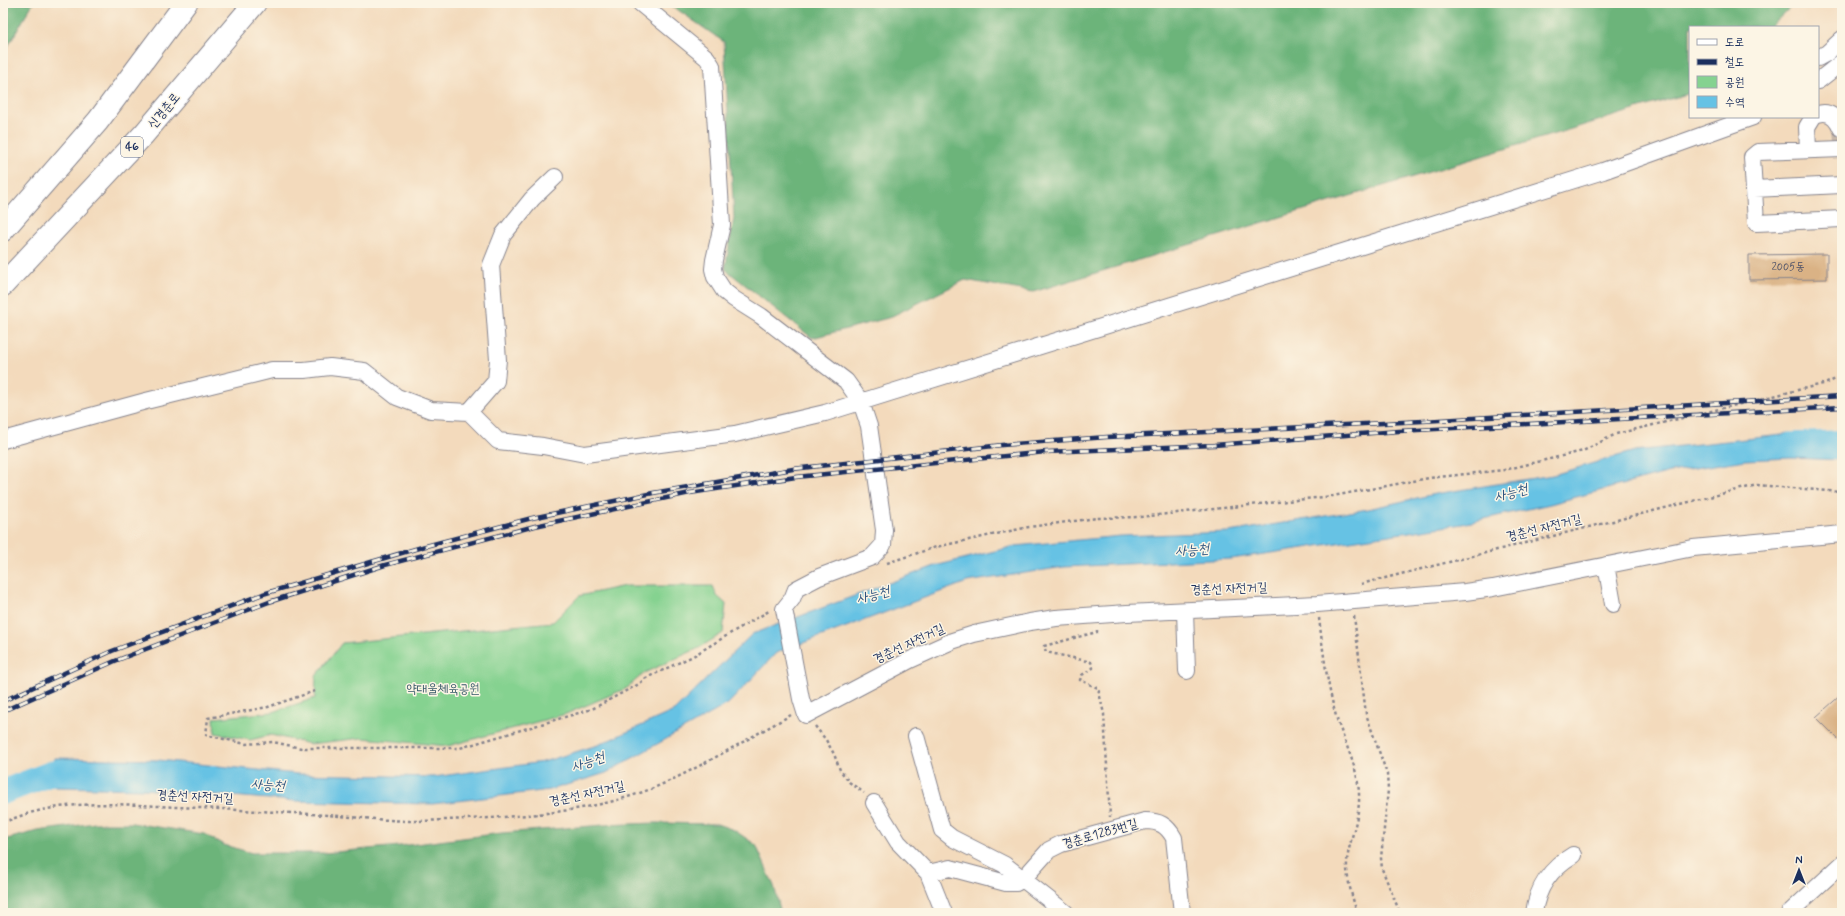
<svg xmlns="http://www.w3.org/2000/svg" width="1845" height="916" font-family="Mynerve,'Poor Story',sans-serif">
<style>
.green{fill:#85d290;stroke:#508077}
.forest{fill:#6cb47a;stroke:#44726c}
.water{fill:#66c2e4;stroke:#4078a1}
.pier{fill:#f3dabc}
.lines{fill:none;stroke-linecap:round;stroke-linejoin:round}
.river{stroke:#66c2e4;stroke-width:25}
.building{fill:#dab285}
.minor-tunnel{stroke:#c8b8a9;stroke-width:16;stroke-dasharray:16 8;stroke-linecap:butt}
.minor-casing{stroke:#87848d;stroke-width:18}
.highway-casing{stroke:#87848d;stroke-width:24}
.path{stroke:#87848d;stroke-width:2.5;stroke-dasharray:3 3;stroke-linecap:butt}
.minor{stroke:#fff;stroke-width:16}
.highway{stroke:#fff;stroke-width:22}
.rail-casing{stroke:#1b2f5e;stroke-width:4.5}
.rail{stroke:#fcf5e5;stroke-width:3;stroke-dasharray:9;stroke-linecap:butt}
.labels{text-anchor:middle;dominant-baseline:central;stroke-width:3;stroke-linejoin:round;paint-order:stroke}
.number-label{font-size:11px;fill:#4b5068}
.shield{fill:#fcf5e5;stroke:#5e6a86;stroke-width:1}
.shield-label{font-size:12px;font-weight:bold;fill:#1b2f5e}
.street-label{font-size:13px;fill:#1b2f5e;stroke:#fcf5e5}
.park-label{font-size:13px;fill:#36586a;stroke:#fcf5e5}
.water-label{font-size:14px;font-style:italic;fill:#2e5480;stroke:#fcf5e5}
</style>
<rect width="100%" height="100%" fill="#fcf5e5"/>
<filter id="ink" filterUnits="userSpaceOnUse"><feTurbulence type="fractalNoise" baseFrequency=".025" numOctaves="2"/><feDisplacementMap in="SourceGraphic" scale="8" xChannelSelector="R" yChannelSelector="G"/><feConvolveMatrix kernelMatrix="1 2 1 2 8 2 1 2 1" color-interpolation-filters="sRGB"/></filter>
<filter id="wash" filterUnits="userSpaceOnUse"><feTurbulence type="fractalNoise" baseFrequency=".012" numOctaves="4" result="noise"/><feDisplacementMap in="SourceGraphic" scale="16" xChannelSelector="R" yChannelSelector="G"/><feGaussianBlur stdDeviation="0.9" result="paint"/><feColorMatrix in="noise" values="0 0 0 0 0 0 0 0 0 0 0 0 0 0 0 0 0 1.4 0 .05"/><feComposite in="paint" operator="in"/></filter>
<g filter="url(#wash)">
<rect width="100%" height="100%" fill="#f3dabc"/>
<path class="green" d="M625 586H713L717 596 726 604 723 633 699 648 644 673 627 688 566 714 448 746 362 738 310 744 271 735 250 740 215 733 214 718 273 712 315 698 316 676 342 643 553 622 579 596Z"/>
<path class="forest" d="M3 3H33L3 55Z
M668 3H1795L1770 27H1690V93L1033 292 965 280 888 318 812 338 725 269 734 218 724 42Z
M95 823H132L204 834 224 845 252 853H325L400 846 502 833 604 825 656 823 717 824 734 830 756 845 774 886 781 913H3V840L38 831Z"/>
<path class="water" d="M1842 406V460L1791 458 1745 460 1670 472 1550 504 1462 524 1231 559 1064 567 967 582 776 653 728 704 606 773 550 790 432 804 294 801 143 789 55 787V758L158 760 298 774 434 777 543 762 598 745 674 711 752 634 935 566 1015 546 1121 536 1229 532 1368 509 1435 494 1553 475 1635 451 1782 435 1838 410Z"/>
<path class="pier" d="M1842 404V430L1779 433 1837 408Z"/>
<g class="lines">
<path class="river" d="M3 792 55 772 89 774"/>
</g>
<g id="blocks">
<path class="building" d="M1827 254V279L1749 280V255Z
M1842 694V743L1816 717Z"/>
</g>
</g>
<g filter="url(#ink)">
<use href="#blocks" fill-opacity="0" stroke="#87848d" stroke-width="1"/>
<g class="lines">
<path class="minor-tunnel" d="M1841 128 1842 144"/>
<g class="minor-casing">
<path id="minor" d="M640 3 707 58 712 66 722 225 714 260 713 269 715 277 724 291 734 299 761 316 846 381 861 402 869 426 884 530 883 545 872 557 819 577 796 589 792 599 784 609 801 699 806 715 910 660 952 641 974 634 1030 622 1056 618 1127 613 1317 604 1465 592 1493 588 1693 548 1842 534
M1818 58 1827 53 1842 39
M1818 81 1842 62
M1818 114C1829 110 1837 118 1841 128
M1842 149 1758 152 1752 157 1756 223 1842 219
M1808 150 1807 127 1813 117
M1754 189 1842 185
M469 412 496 381 498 360 491 265 503 235 532 199 555 177
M3 440 146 401 272 370H304L330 367 364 371 397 397 431 410 469 412 498 441 543 446 585 454 735 434 825 413 1603 171 1753 117
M1606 565 1613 604
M1185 611 1187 671
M916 736 942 830 952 838 1005 865 1066 913
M874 803 898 842 928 873 950 868 1006 883H1016L1024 878 1049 850 1061 844 1145 821C1159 821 1167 825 1174 838L1182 913
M928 873 944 913
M1534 913C1537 888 1551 868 1573 855
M1789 913 1842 864"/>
</g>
<g class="highway-casing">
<path id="highway" d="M3 230 98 121 186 3
M3 285 144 134 255 3"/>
</g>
<path class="path" d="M887 563 936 547 1029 527 1097 518 1140 517 1333 496 1429 478 1504 470 1583 451 1616 434 1827 383 1842 376
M1361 584 1757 485 1842 492
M1354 616 1366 714 1387 774 1388 790 1381 858 1382 869 1400 913
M1319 618C1323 651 1327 684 1336 716 1344 743 1358 766 1359 794 1360 815 1352 833 1348 854 1344 873 1352 895 1357 913
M1097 630V632L1044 646 1046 652 1091 662 1093 668 1082 675 1080 680 1098 688 1104 714 1110 817
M315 691 268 707 208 718 206 735 246 744 273 742 301 748H460L592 709 639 684 646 678 693 656 736 630 769 611
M815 726 826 740 834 754 840 770 849 782 864 793
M3 823C56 798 118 804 176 807 226 809 276 812 327 815 354 817 381 820 408 821 435 821 462 819 490 818 549 814 610 808 665 783 708 763 749 738 791 715"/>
<use href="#minor" class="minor"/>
<use href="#highway" class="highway"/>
<g class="rail-casing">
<path id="rail" d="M3 701 112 651 263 594 422 547 532 518 653 493 793 469 1002 445 1107 437 1423 421 1842 396
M3 711 115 661 190 632 269 602 385 565 535 526 690 493 796 477 1046 452 1214 445 1399 431 1842 407"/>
</g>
<use href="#rail" class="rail"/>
</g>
</g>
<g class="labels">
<g class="number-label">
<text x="1788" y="267">2005동</text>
</g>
<rect class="shield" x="121" y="137" width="22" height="20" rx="3"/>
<g class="shield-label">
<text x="132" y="147">46</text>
</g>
<g class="street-label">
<text transform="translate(164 111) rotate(-50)">신경춘로</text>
<text transform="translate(1544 528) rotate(-14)">경춘선 자전거길</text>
<text transform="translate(1229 589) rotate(-2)">경춘선 자전거길</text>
<text transform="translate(909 644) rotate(-25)">경춘선 자전거길</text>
<text transform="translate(587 794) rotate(-12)">경춘선 자전거길</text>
<text transform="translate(195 797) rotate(3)">경춘선 자전거길</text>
<text transform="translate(1100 834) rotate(-16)">경춘로1283번길</text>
</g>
<g class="park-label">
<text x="443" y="689">약대울체육공원</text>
</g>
<g class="water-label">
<text transform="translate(1511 493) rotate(-15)">사능천</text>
<text transform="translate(1192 550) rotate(-4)">사능천</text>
<text transform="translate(873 595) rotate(-15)">사능천</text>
<text transform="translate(588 762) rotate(-19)">사능천</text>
<text transform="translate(268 785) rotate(4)">사능천</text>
</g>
</g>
<rect width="1845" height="916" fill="none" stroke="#fcf5e5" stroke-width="16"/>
<rect x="1689" y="26" width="130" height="92" fill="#fcf5e5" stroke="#a2a6af"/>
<rect x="1697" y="39" width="20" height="6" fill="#ffffff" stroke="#a2a6af"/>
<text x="1725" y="46" font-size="12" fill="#1b2f5e">도로</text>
<rect x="1697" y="59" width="20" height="6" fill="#1b2f5e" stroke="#a2a6af"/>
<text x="1725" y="66" font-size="12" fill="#1b2f5e">철도</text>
<rect x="1697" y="76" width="20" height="12" fill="#85d290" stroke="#a2a6af"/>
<text x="1725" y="86" font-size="12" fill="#1b2f5e">공원</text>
<rect x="1697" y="96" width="20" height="12" fill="#66c2e4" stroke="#a2a6af"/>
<text x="1725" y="106" font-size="12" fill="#1b2f5e">수역</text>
<g transform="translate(1799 870)" stroke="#fcf5e5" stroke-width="3" paint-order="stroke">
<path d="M0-3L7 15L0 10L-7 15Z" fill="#1b2f5e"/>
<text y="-6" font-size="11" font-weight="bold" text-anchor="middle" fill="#1b2f5e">N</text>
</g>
</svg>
